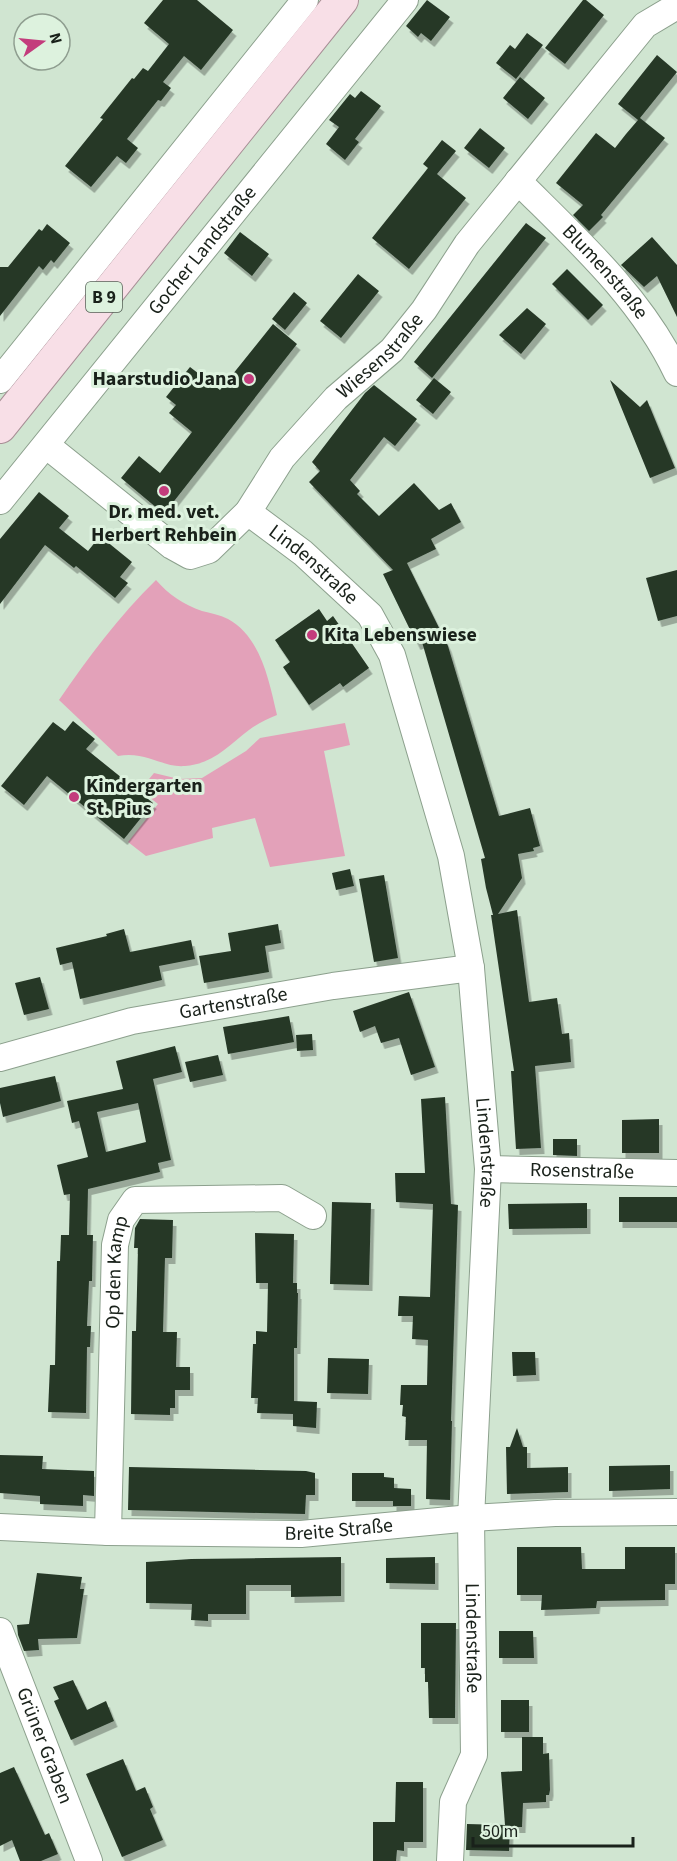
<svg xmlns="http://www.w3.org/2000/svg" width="677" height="1861" font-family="'Source Sans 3',sans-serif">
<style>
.green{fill:#e3a1b9}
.building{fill:#273828;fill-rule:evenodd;filter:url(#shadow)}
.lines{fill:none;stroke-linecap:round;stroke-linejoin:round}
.minor-casing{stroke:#8ca08d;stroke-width:28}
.major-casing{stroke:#a78e95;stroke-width:34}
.minor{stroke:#fff;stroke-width:26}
.major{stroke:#f8dfe7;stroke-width:32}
.poi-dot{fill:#c33c7c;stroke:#ddf2de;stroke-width:2}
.labels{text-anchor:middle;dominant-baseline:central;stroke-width:6;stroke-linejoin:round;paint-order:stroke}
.shield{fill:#ddf2de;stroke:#546055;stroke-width:1.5}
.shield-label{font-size:18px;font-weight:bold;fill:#19211a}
.street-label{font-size:20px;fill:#19211a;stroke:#ddf2de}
.poi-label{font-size:20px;font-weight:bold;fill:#19211a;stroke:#ddf2de;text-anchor:start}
</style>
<defs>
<filter id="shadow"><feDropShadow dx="3.5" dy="6" stdDeviation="0" flood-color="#0004"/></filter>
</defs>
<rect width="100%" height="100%" fill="#d0e5d1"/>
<path class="green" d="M156 580C168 594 184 605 202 611 210 613 220 615 228 619 261 637 269 681 277 715 267 719 257 724 249 730 228 746 213 764 185 766 162 768 147 751 118 756L59 700C88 658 119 616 156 580Z
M345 723 350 745 324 751 345 856 270 867 255 818 212 828 213 838 146 856 128 842 158 804 140 790 154 773 179 779 202 778 246 751 260 738Z"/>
<path class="building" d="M163 0H197L233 30 201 70 184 56 163 82 171 88 161 101 158 100 127 139 138 148 126 163 117 156 91 187 65 166 103 119 100 118 132 78 134 79 143 68 148 71 169 44 144 23Z
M427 0 450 17 431 41 421 33 418 37 406 26Z
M583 0H586L604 15 565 64 545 48Z
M527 33 543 45 516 79 496 63 510 45 515 49Z
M657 55 677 72 640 118 665 138 601 215 603 217 589 231 573 215 583 205 556 183 596 133 615 148 626 134 638 120 618 104Z
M520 77 545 98 528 119 503 98Z
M361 91 381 106 355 139 359 142 345 160 326 144 339 127 329 120 350 94 355 98Z
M480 128 505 148 489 168 464 148Z
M442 140 456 151 437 174 466 198 409 269 372 238 428 168 423 164Z
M526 223 546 238 432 378 414 362Z
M47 224 70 243 54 263 51 260 43 270 39 266 0 316V267H8L39 229 42 231Z
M240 232 269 254 252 276 224 253Z
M652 237 677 265V317L657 276 644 287 621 265Z
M567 269 603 305 588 320 552 284Z
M358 274 379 291 341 338 320 321Z
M294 292 307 303 285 330 272 319Z
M527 308 546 324 521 354 499 335Z
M273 324 297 344 164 514 121 478 139 456 160 473 192 432 169 413 176 405 166 397 190 367 220 390Z
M434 378 451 392 433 414 416 400Z
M610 380 640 407 647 400 675 468 650 478Z
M374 385 417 419 395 446 384 437 350 480 360 491 357 494 379 516 414 483 439 510 451 503 461 522 431 539 436 549 407 563 448 646 499 816 530 808 540 846 533 848 534 851 518 854 522 878 498 914 517 910 529 1002 557 998 562 1034 569 1033 571 1062 535 1066 541 1148 516 1149 511 1071H514L491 915H493L486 888 481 859 485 858 422 642 417 644 383 574 393 570 309 482 320 471 312 462 365 393Z
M39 492 69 516 59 528 88 551 100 536 132 562 120 577 128 583 115 598 76 566 74 568 45 545 0 604V539Z
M677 570V616L658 621 646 578Z
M319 609 327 621 333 616 369 668 343 687 340 683 309 705 283 667 290 662 275 640Z
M73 721 95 739 86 749 153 803 124 839 47 776 24 805 1 786 53 722 65 731Z
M350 869 354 886 336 890 332 873Z
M384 875 398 958 374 962 359 879Z
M278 924 281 943 265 946 269 972 204 983 199 956 231 951 228 933Z
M124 929 130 952 191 940 195 959 159 966 162 980 80 999 72 962 60 965 56 948 107 936 106 934Z
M40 977 49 1009 24 1015 15 983Z
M409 992 435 1067 411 1075 399 1038 381 1043 375 1026 360 1032 353 1011Z
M289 1016 294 1042 228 1054 223 1027Z
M312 1034 313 1050 297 1051 296 1035Z
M175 1046 182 1072 153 1079 171 1160 158 1163 160 1172 88 1189 87 1235H93L92 1281H89L87 1326H91L90 1347H87L86 1413 48 1412 50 1365H55L57 1261H60L61 1235H69L70 1194 64 1195 57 1165 88 1157 79 1121 72 1123 67 1101 123 1089 116 1061ZM138 1103 146 1142 106 1152 97 1112Z
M218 1055 223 1075 190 1082 185 1062Z
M55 1076 61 1101 3 1117 0 1103V1088Z
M445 1097 451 1204 458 1205 451 1421H452L450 1500 426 1499 427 1440H405L406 1417 402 1416 403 1405H400L401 1385H427L428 1340 412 1339 413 1316H398L399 1296 430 1297 433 1204 396 1202 395 1173H425L421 1099Z
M659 1119V1153H622V1120Z
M553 1139H577V1156L553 1155Z
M619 1197H677V1222H619Z
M332 1202 371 1203 369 1285 330 1284Z
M587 1203V1228L509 1229 508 1204Z
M140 1219 173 1220 172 1258H165L163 1332H177L176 1367H190V1390H175V1408H170V1415L131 1414 132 1331H136L138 1248H134L135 1228Z
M255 1233 294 1234 293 1283H297V1293H298L297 1348H294V1401L317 1402 316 1428 293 1426V1414L257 1413 258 1398H251L253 1344H256V1331L267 1332 268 1283H256Z
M512 1352H535L536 1375 513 1376Z
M328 1358 369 1359 368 1394 327 1393Z
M517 1428 523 1447H527V1468L568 1467V1492L507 1494 506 1447H510Z
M0 1455 43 1456 42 1469 94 1471V1496L83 1495V1506L40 1504V1496L0 1493Z
M670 1465V1489L609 1491V1466Z
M129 1467 306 1471 315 1473V1495H306L305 1514 128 1510Z
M352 1473H384V1477L394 1478V1488L411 1489V1506H393V1501H352Z
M517 1547H581L582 1569H625V1547H675V1584H665V1600L597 1601 596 1608 541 1610 542 1595H517Z
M341 1557V1596L291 1597V1585H246V1614H208V1621L191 1620 192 1604 146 1603V1562L191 1559Z
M435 1557V1584L386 1583V1558Z
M37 1573 82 1577 80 1589H84L77 1638 38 1639 39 1650 24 1651 18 1635 17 1625 29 1624Z
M421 1623H456L455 1718H429L428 1682H425V1668H421Z
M499 1631H533L534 1658H499Z
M73 1680 87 1710 106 1701 114 1721 71 1740 54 1701 59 1699 53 1687Z
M501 1700H529V1732H501Z
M522 1737H543V1754L549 1753 550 1790 549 1795H546V1802L523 1803 522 1827H510L509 1851 466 1850 467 1824 505 1825 501 1772 522 1771Z
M123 1759 136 1791 145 1787 153 1807 150 1809 163 1840 122 1857 86 1774Z
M14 1767 45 1835 49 1833 58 1854 41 1861H20L12 1840 0 1846V1773Z
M396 1782H423V1842H404V1851L397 1850 396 1861H373V1822H395Z"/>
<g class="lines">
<g class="minor-casing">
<g id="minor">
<path id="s1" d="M518 181C577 240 641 297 677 373"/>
<path d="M0 380 305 0"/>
<path id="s2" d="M46 445 172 546 190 556 209 550 248 512 282 458 336 398 392 350 424 310 467 244 645 25 677 6"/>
<path id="s3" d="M0 501 405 0"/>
<path id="s4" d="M248 512 303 553 370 615 392 655 451 856 471 968 488 1169 471 1518 474 1755 453 1802 450 1861"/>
<path id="s5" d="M0 1058 132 1021 333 986 471 968"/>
<path id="s6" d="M488 1169 677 1173"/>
<path id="s7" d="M0 1527 108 1532 301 1534 471 1518 555 1513 677 1512"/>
<path id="s8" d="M108 1532 115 1245 121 1220 135 1200 282 1198 313 1216"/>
<path id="s9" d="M0 1631 89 1861"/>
</g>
</g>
<g class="major-casing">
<path id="major" d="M0 427 342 0"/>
</g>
<use href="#minor" class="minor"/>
<use href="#major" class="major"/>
</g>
<g class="poi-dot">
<circle cx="249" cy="379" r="6"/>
<circle cx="164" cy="491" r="6"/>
<circle cx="312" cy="635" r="6"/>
<circle cx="74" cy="797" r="6"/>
</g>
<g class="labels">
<rect class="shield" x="86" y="282" width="36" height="30" rx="4.5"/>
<g class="shield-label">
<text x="104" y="297">B 9</text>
</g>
<g class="street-label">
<text stroke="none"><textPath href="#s3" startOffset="322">Gocher Landstraße</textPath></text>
<text stroke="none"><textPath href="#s1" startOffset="126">Blumenstraße</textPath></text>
<text stroke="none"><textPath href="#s2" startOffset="462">Wiesenstraße</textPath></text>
<text stroke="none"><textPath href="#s4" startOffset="84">Lindenstraße</textPath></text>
<text stroke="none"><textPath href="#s5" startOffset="240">Gartenstraße</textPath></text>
<text stroke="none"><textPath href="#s4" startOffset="714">Lindenstraße</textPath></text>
<text stroke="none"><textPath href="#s6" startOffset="94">Rosenstraße</textPath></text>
<text stroke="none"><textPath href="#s8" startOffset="260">Op den Kamp</textPath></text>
<text stroke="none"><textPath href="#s7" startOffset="339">Breite Straße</textPath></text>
<text stroke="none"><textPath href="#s4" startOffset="1200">Lindenstraße</textPath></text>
<text stroke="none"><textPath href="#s9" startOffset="123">Grüner Graben</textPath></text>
</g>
<g class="poi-label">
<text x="237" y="379" text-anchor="end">Haarstudio Jana</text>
<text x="164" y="512" text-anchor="middle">Dr. med. vet.<tspan x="164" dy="23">Herbert Rehbein</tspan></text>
<text x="324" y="635">Kita Lebenswiese</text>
<text x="86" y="786">Kindergarten<tspan x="86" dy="23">St. Pius</tspan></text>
</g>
</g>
<g transform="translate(42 42) rotate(75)"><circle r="28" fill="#ddf2de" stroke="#8f9e90" stroke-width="1.5"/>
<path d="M0-4.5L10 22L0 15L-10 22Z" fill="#c33c7c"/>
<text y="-9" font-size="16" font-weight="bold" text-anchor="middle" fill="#19211a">N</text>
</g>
<path d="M473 1837v9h160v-9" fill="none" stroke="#19211a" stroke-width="3"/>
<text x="482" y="1837" font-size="18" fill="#19211a" stroke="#ddf2de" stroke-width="4.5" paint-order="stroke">50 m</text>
</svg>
